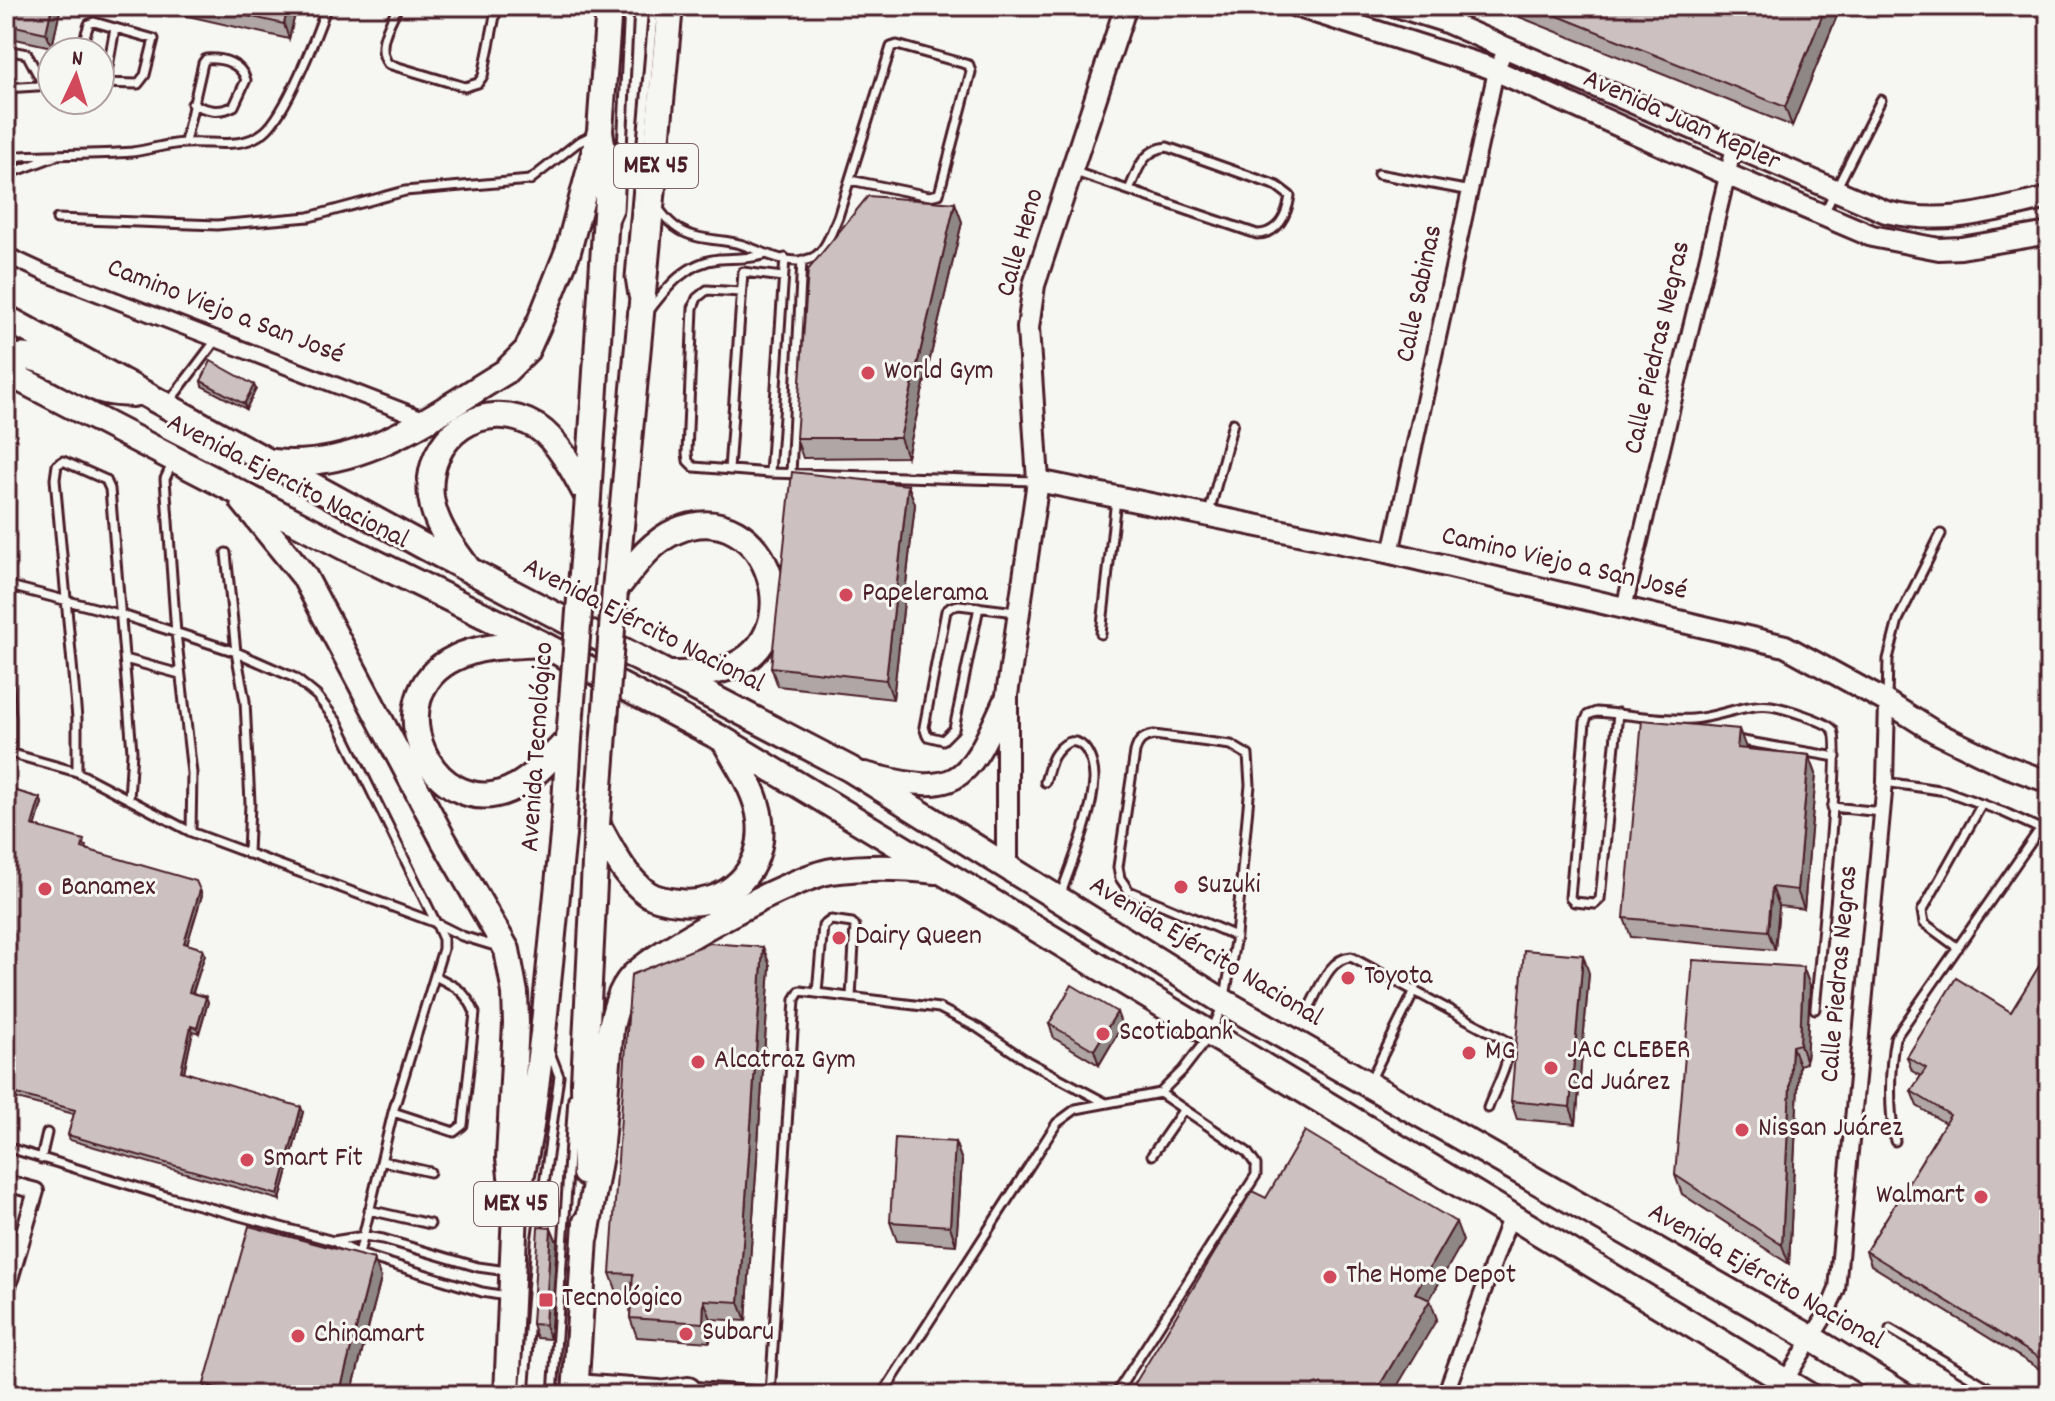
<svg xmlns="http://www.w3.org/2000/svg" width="2055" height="1401" font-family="Dekko,sans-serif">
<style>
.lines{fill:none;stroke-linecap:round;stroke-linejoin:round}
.lane-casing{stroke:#4a1f2b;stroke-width:13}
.street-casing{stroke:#4a1f2b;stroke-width:20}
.secondary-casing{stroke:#4a1f2b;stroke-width:26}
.primary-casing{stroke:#4a1f2b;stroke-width:30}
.lane{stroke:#f6f6f2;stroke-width:7}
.street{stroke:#f6f6f2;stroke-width:14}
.secondary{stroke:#f6f6f2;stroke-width:20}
.primary{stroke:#f6f6f2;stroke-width:24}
.primary-bridge-casing{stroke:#4a1f2b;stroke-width:30;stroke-linecap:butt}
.primary-bridge{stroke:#f6f6f2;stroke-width:24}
.wall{fill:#afa6a5;stroke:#4a1f2b;stroke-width:2}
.shaded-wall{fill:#8f8786;stroke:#4a1f2b;stroke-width:2}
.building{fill:#ccc1c0;stroke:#4a1f2b;stroke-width:2}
.poi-dot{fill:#d1495b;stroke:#f6f6f2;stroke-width:3}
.labels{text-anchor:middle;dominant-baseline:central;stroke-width:6;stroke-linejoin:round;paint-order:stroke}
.shield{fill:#f6f6f2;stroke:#7e6067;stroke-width:2}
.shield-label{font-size:26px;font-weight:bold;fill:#4a1f2b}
.street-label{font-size:28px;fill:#4a1f2b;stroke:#f6f6f2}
.poi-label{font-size:28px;fill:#4a1f2b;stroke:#f6f6f2;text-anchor:start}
</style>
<rect width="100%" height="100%" fill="#f6f6f2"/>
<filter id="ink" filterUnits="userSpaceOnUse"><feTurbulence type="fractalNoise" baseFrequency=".0125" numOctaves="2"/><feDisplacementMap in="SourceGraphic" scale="16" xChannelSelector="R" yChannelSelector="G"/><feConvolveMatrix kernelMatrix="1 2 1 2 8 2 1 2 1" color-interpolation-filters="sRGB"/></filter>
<g filter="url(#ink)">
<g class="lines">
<g class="lane-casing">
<path id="lane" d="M398 6C390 24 375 46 388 64L465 87 478 83 483 76 497 6
M6 50 27 54 44 86
M80 52 89 24 94 22 115 28 105 83
M100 83 138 84 145 75 154 39 115 28
M6 88 52 85
M185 142 203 63 206 59C223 58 241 63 246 80L234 106C219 114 207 110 192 104
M6 160 21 156C58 154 95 155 132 152 150 150 168 143 186 143 213 141 241 150 264 132 286 115 317 34 327 6
M1075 172 1257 234C1278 234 1287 215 1290 196L1277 186 1167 147C1142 150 1138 170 1129 190
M1378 174 1471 191
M6 175 56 156
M658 208C665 217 670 224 680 230 700 242 725 238 746 246 765 253 791 267 812 258 826 252 832 230 838 217L891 47 897 45 969 65 971 72 939 194 929 196 850 180
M1824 213 1881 100
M57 219 217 225 309 217 405 191 530 180 577 143 591 136
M615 219 619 210 629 6
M741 292 707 290 697 298 693 308 687 453 688 461 694 467 770 473 1035 481
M633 296 630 277 654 6
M649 311C667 287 687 262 719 259 735 258 748 259 763 255
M169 402 216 340
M172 464 165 479 176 633 192 773 191 832
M729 470 743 272 783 277
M770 473 785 258
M791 473 802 260
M1209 513 1233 423
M226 553 236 652 245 701 250 803 248 854
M6 585 122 615 236 652 295 678 317 696 338 723 436 923
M979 607 954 729 943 740 927 736 924 727 946 611 951 607 959 605 1016 612
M1101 634 1116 499
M6 648 11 718V753
M125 659 180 674
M1887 700 1888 659 1898 620 1941 534
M1618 713 1600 899 1595 904 1574 902 1570 898 1585 722 1588 715 1596 712C1628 714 1662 721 1693 719 1719 717 1746 703 1771 706 1783 708 1827 721 1833 730 1843 744 1818 974 1815 1009
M1737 740 1836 757
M6 752 77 772 191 832 436 923
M77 772V718L55 479 57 465 63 461 106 480 110 489 132 751 129 799
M1045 782C1048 773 1050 760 1056 753 1078 724 1095 757 1094 780 1092 818 1073 858 1061 894
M1885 782 1946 791 2003 812 2049 833
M1832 807 1882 812
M1958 948 1924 923 1922 911 1982 804
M817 992 823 926 831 920 852 923 855 926 851 997
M1311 1004C1320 987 1330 958 1351 957L1507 1041C1512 1062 1495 1088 1488 1108
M1370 1081 1415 990
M393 1112 454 1132 463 1125 475 1013C466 991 455 986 435 976
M1895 1141C1889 1113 1889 1067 1895 1038L2040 829
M6 1147 169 1197 333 1241 359 1254 482 1292 506 1296
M1152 1155 1184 1109
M41 1159 47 1133
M382 1161 430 1172
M369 1210 430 1224
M333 1241 364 1236 383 1239 478 1267 507 1271
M359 1254 393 1112 443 949V939L436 923 462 936 498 947
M1890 1329 2001 1395
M524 1395 536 1242 559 1076 549 1050
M553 1395 573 1098
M770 1395 795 999 800 991 939 1008 978 1028 1027 1061 1104 1102
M882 1395 1057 1123 1076 1109 1160 1093 1183 1070 1210 1035 1224 1002 1236 936 1250 785 1248 755 1231 745 1154 735C1142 737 1138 741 1135 752L1118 867 1120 878 1129 891 1236 936
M1115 1395 1256 1175V1165L1247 1152 1160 1093"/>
</g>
<g class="street-casing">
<path id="street" d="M6 255 45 273 426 420
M1391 553 1496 71 1506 48
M1624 608 1734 147
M6 1183 36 1191 6 1293
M1785 1381 1827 1313 1837 1289 1885 782 1887 702
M576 1382 659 1388
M680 1389 768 1395
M1445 1395 1511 1215"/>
</g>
<g class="secondary-casing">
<path id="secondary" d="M1296 6 1488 67 1726 174 1872 236 1939 249 1961 248 2049 233
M1396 6 1444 21 1886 212C1947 226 1990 211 2049 198
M1038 481 1391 553 1785 646 1887 702 1935 732 2003 765 2049 782
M865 773C957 797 966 786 1003 703
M1007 867V695L1038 481 1028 328 1034 285 1126 6"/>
</g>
<g class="primary-casing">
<path id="primary" d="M6 318 425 547 850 769 1224 1002 1811 1338 1903 1395
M6 361C33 344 73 381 101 390 112 394 122 393 133 394
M6 372 346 548 542 644 724 740 1808 1395
M273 462C362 471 432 416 505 372L527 350 541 319 568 251 600 131
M588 497 608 184 600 131 609 6
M243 501 304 576 443 839 507 950 515 993 516 1023 509 1158 515 1211
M467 567C451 545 435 525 431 497 424 436 484 395 537 427 558 440 576 475 587 496
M615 590 670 6
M615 590C632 569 650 542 676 531 769 491 817 645 721 670 705 675 688 673 672 674
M540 644C512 646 481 645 455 658 374 696 432 823 509 790 533 780 551 757 569 739
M598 825C612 850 624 877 648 894 656 899 668 901 678 902 727 908 766 870 760 820 757 792 739 767 725 742
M585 1173 584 1082 597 824
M586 1236 600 1155 611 1027C615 1010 620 990 632 977 660 948 793 877 832 871 867 866 902 867 936 871
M507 1395 515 1211 531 1126 543 1033 563 835 569 739
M575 1395 586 1222
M652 1395 688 1390"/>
</g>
<use href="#lane" class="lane"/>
<use href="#street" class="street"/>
<use href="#secondary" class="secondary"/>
<use href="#primary" class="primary"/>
<g class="primary-bridge-casing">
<path id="primary-bridge" d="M569 739 588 497
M597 824 615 590"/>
</g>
<use href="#primary-bridge" class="primary-bridge"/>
</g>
<path class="wall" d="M6 6H61L52 47 6 37Z
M144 6H297L289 39Z
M1492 6H1841L1792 126Z
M955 203 962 222 907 457 803 458 796 438Z
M201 381 256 389 246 409 202 386Z
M908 485 915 504 893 699 778 686 771 667Z
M1746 749 1809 755 1816 774 1804 909 1779 906 1775 950 1631 937 1624 918Z
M6 788 40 798 42 803 35 826 86 846 85 849 200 890 202 895 187 944 205 954 193 993 206 997 208 1002 199 1033 193 1031 184 1072 303 1112 280 1200 70 1140 68 1135 74 1114 6 1096Z
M763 947 770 966 746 1321 711 1319 710 1342 637 1337 630 1318 631 1293 617 1292 610 1273Z
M2049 950V1375L1871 1265 1866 1251 1945 1123 1917 1106 1911 1091 1921 1076 1912 1071 1907 1057 2011 1012Z
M1803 967 1810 986 1806 1063 1799 1065 1789 1264 1682 1194 1675 1175Z
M1589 973 1576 1124 1517 1119 1511 1101Z
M1049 1024 1122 1026 1099 1065 1054 1038Z
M955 1142 962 1161 956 1245 897 1241 890 1222Z
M551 1228 557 1242 550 1339 537 1338 532 1324Z
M381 1278 351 1395H208L204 1384Z"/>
<path class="shaded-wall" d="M52 6H61L52 47 46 33Z
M288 6H297L289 39 284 24Z
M1826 6H1841L1792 126 1785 107Z
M955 203 962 222 907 457 900 438Z
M254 385 256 389 246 409 244 404Z
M908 485 915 504 893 699 886 680Z
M1739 729 1746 748 1744 767 1737 748Z
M1809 755 1816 774 1804 909 1797 890Z
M40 798 42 803 34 831 32 825Z
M1772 887 1779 906 1775 950 1768 931Z
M200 890 202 895 186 948 184 943Z
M763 947 770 966 746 1321 739 1302Z
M203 949 205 954 191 997 189 992Z
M1583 955 1589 973 1576 1124 1570 1107Z
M1803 967 1810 986 1806 1063 1800 1044Z
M206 997 208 1002 199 1033 197 1028Z
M1117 1012 1122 1026 1099 1065 1094 1050Z
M191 1026 193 1031 183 1076 181 1071Z
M1792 1046 1799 1065 1789 1264 1782 1245Z
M301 1107 303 1112 280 1200 278 1195Z
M955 1142 962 1161 956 1245 950 1226Z
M1456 1222 1463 1241 1422 1313 1415 1293Z
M551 1228 557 1242 550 1339 545 1325Z
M374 1259 381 1278 351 1395H339Z
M704 1300 711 1319 710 1342 703 1323Z
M1430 1300 1437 1319 1392 1395H1374Z"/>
<path class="building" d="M6 6H52L46 33 6 24Z
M203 6H288L284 24Z
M1533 6H1826L1785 107Z
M868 196 955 203 900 438H796L808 270Z
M211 361 254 385 244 404 201 381Z
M792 472 908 485 886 680 771 667Z
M1642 720 1739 729 1737 748 1809 755 1797 890 1772 887 1768 931 1624 918Z
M6 788 40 798 32 825 84 840 82 848 196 881 200 890 184 943 203 949 189 992 206 997 197 1028 191 1026 181 1071 301 1107 278 1195 68 1135 75 1110 6 1091Z
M709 943 763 947 739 1302 704 1300 703 1323 630 1318 633 1274 610 1273 631 975Z
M1524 950 1583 955 1570 1107 1511 1101Z
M2049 950V1364L1866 1251 1950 1115 1911 1091 1926 1068 1907 1057 1956 978 2011 1012Z
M1693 960 1803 967 1800 1044 1792 1046 1782 1245 1675 1175Z
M1072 985 1117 1012 1094 1050 1049 1024Z
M1305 1131 1456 1222 1415 1293 1430 1300 1374 1395H1128L1252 1191 1266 1198Z
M895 1138 955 1142 950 1226 890 1222Z
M249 1226 374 1259 339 1395H242L204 1384Z
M538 1227 551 1228 545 1325 532 1324Z"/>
</g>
<g class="poi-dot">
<circle cx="868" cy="373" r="8"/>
<circle cx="846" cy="595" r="8"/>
<circle cx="1181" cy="887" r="8"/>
<circle cx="45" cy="889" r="8"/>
<circle cx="839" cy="938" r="8"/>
<circle cx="1348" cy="978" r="8"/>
<circle cx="1103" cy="1034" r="8"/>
<circle cx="1469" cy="1053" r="8"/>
<circle cx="698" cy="1062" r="8"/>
<circle cx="1551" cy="1068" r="8"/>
<circle cx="1742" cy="1130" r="8"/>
<circle cx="247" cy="1160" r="8"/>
<circle cx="1981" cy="1197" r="8"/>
<circle cx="1330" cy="1277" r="8"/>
<rect x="538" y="1292" width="16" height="16" rx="4"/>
<circle cx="686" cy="1334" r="8"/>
<circle cx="298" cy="1336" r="8"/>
</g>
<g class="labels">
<g class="shield">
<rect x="614" y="144" width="84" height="44" rx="6"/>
<rect x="474" y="1182" width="84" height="44" rx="6"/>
</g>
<g class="shield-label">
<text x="656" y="166">MEX 45</text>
<text x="516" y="1204">MEX 45</text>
</g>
<g class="street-label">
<text transform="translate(1681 122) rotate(24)">Avenida Juan Kepler</text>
<text transform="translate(1022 243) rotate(-74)">Calle Heno</text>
<text transform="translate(1421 294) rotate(-78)">Calle Sabinas</text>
<text transform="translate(225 313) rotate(21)">Camino Viejo a San José</text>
<text transform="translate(1659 348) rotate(-77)">Calle Piedras Negras</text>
<text transform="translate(287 483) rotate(27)">Avenida Ejercito Nacional</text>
<text transform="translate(1564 565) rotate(13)">Camino Viejo a San José</text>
<text transform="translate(643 627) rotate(27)">Avenida Ejército Nacional</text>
<text transform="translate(539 747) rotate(-86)">Avenida Tecnológico</text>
<text transform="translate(1205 953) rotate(31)">Avenida Ejército Nacional</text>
<text transform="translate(1841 974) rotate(-85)">Calle Piedras Negras</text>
<text transform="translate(1765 1278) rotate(30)">Avenida Ejército Nacional</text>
</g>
<g class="poi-label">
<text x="884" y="373">World Gym</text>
<text x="862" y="595">Papelerama</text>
<text x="1197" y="887">Suzuki</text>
<text x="61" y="889">Banamex</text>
<text x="855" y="938">Dairy Queen</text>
<text x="1364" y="978">Toyota</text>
<text x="1119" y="1034">Scotiabank</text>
<text x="1567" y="1052">JAC CLEBER<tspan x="1567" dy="32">Cd Juárez</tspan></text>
<text x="1485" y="1053">MG</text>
<text x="714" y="1062">Alcatraz Gym</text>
<text x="1758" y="1130">Nissan Juárez</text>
<text x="263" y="1160">Smart Fit</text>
<text x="1965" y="1197" text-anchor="end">Walmart</text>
<text x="1346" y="1277">The Home Depot</text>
<text x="562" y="1300">Tecnológico</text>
<text x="702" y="1334">Subaru</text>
<text x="314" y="1336">Chinamart</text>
</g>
</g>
<rect width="2055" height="1401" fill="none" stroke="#f6f6f2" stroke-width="32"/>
<rect x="16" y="16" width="2023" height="1369" fill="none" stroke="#4a1f2b" stroke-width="3" filter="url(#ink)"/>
<g transform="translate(76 76) rotate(4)"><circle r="38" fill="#f6f6f2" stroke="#b1a0a2" stroke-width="2"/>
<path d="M0-6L14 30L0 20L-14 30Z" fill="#d1495b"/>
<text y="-12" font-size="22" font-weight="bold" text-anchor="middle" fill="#4a1f2b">N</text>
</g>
</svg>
